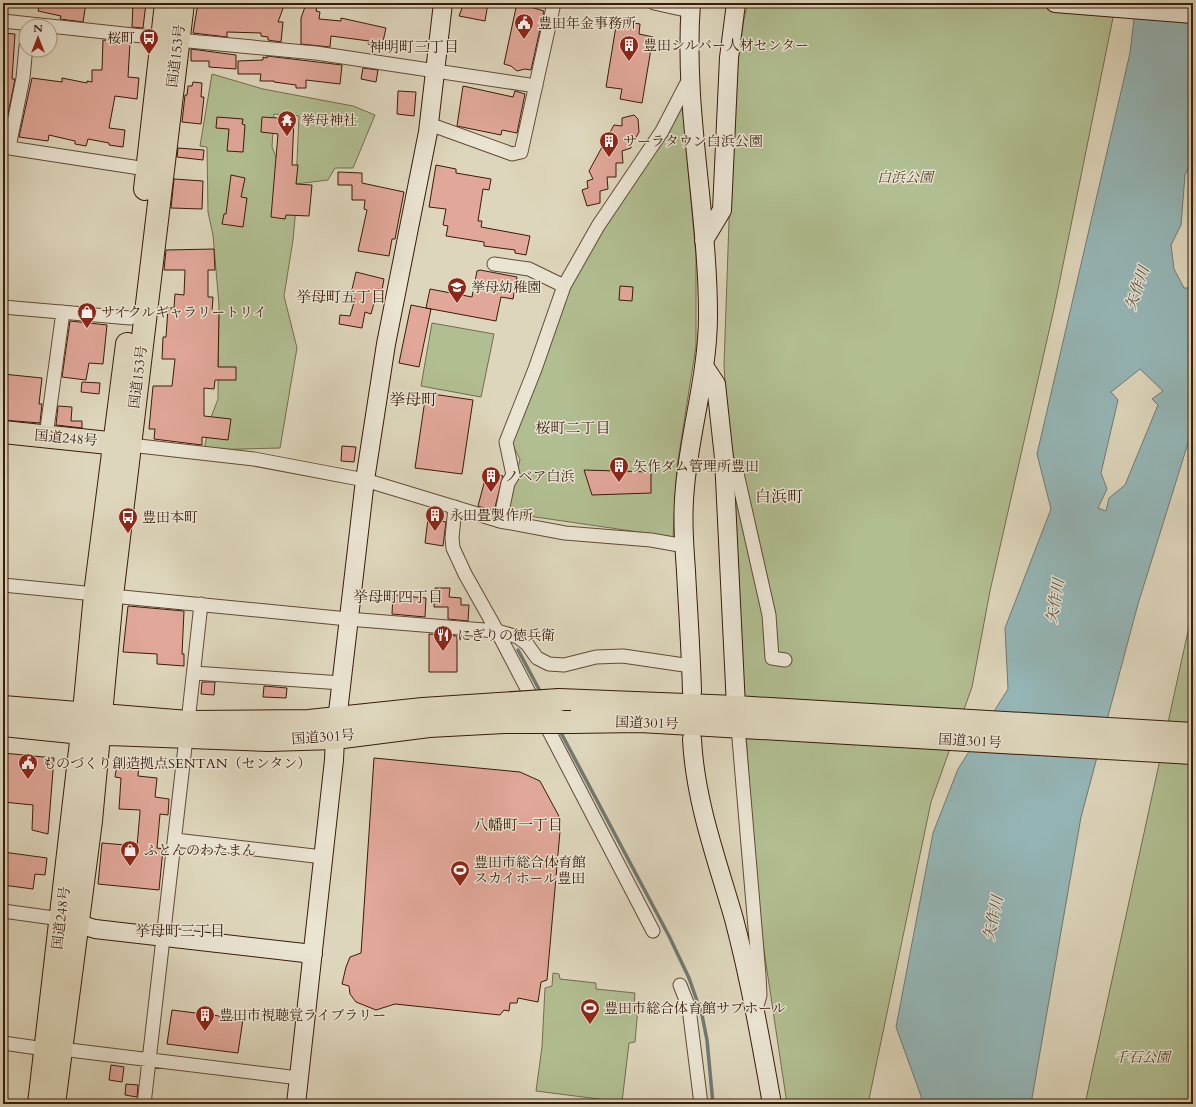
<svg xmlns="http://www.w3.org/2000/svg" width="1196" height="1107" font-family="Cardo,'Noto Serif JP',serif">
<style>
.green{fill:#b1be91;stroke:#756c4d}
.water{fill:#95b7b8;stroke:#707972;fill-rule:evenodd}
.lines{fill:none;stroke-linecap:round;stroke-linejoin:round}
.stream{stroke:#707972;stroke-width:3.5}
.building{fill:#e1a799;stroke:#391b09}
.street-casing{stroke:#624a36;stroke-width:15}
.secondary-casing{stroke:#391b09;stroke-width:20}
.highway-casing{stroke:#391b09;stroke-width:24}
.street{stroke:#eae4d3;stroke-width:13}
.secondary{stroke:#eae4d3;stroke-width:18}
.highway{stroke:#ded6bc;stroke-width:22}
.highway-bridge-casing{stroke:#391b09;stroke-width:24;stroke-linecap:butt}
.highway-bridge{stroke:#ded6bc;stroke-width:22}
.labels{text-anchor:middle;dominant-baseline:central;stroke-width:3;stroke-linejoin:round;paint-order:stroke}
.poi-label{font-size:14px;fill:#391b09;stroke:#eae4d3;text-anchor:start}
.street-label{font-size:14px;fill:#391b09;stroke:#eae4d3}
.park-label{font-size:14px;font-style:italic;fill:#57442b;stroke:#eae4d3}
.neighbourhood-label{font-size:15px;fill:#391b09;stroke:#eae4d3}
.water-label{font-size:15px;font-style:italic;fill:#554a3e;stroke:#eae4d3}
.quarter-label{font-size:16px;fill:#391b09;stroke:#eae4d3}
</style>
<rect width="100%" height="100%" fill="#ded6bc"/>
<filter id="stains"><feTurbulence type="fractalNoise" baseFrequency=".005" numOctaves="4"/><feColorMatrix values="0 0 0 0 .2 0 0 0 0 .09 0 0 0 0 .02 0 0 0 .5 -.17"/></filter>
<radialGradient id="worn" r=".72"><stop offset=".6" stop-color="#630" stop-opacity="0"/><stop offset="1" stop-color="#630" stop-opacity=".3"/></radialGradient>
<path class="green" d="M748 3H1116L1054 309 990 591 972 687 931 802 868 1104H787L756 897 724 365 729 221 738 59 744 19Z
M212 74 263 89 353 106 375 115 353 168H335L328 180 296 184 299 116 274 114 272 147 296 207 293 240 284 296 297 348 280 448 204 450 210 420 218 399 219 305 213 235 208 212 207 147 200 146Z
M682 100 696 257V346L677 467 673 537 508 513 520 459 511 442 535 369 578 269Z
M432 323 494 334 481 397 421 386Z
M1193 608V1025L1188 1044 1193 1073V1104H1085Z
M553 973 559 974 560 979 596 983V989L635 993 634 1006 638 1007 635 1042 629 1043 622 1102 536 1091 542 1047 545 988 552 986Z"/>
<path class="water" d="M1136 3H1193V159L1185 175 1181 225 1171 245 1174 269 1184 288H1190L1193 284V427L1138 604 1081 817 1031 1104H922L921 1096 896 1027 933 833 958 769 1008 689 1005 628 1051 509 1037 454 1130 53ZM1140 369 1163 391 1152 399 1158 405 1125 485 1109 498 1106 511 1098 508 1107 489 1101 473 1118 400 1111 392Z"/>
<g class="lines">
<path class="stream" d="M518 650 541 693
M559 729 669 936 689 978 702 1015 707 1040 713 1104"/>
</g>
<path class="building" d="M40 3H86L83 22 60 19 61 16 38 11Z
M133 3H146L143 28 132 27Z
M198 3H285L278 22H283L281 42 268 40V37L261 36V33L227 32V37L193 33Z
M464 3H488L485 21 459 16Z
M517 3 544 11 531 70 525 69 517 71 511 66 504 64Z
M306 4 317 7 316 11 320 12 319 19 341 21V18L386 28 382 46 368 44 369 41 331 36 330 47 301 44V18Z
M617 20 640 24 639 34 653 37 642 103 620 99 622 89 606 87Z
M3 33 15 34 12 79H15L4 134Z
M103 40 130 43 128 77 139 78 137 99 115 96 109 128 125 130 123 147 109 145V143L88 139 86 146 75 144V141L49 135 48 141 19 137 32 78 62 82V78L87 83V81L92 82V70H102Z
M191 49 236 55V69L209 67V61H191Z
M267 56 342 65 340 84 306 80V88H296V85L274 82V81H260L261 74H238V61L263 60V57L267 58Z
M363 68 378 70 376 82 361 79Z
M193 82 202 83 201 97H204L201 124 182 122 185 95H187L188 86H192Z
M463 86 513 97 515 91 525 94 517 133 502 130 501 135 457 126Z
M398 91 416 92 414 116 397 114Z
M634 115 638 119 639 132 635 139 630 140 631 148 622 151 623 163H616V177H607L608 189 600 191V203L587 206 582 190 588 188 587 181 593 179 589 171 614 125 622 126V118Z
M217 117 243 119 242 124 245 125 243 152 227 151 229 129 216 128Z
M262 117 294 119 292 165H298L296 184 312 185 309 216 286 215 285 219 271 217 278 134 261 132Z
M178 148 204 150 203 160 177 157Z
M436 165 456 169V173L491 179 489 190 483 189 478 221H482L481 227 530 236 526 255 515 253V250L484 246V242L446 236 448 226 443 225 446 209 429 207Z
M338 172 362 173V183L404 192 395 239H392L389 256 358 251 367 210 364 209 365 200H352V185H338Z
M231 175 245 178 241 197 247 198 243 227 222 224 224 214H226Z
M174 179 203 181 202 209 171 208Z
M214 249 215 270H208V297H213L212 312H219L218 367H236V380H215L214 389 204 388V416L231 419 228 440 202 437V445L154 439 155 429H149L153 386H172L175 359H162L163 337H166L168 308H174L175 294 184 295 185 270H164L166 250Z
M480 270 517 277 513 299 501 297 496 321 426 308 430 289 472 297 477 271Z
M356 272 384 279 382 290 378 289 371 314 365 312 362 328 339 324 340 315 350 316 355 299 350 298Z
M620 286 633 287 632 301 619 300Z
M411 305 431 309 419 367 399 363Z
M70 321 107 325 103 364 89 363 86 380 62 377Z
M3 374 42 378 39 404H42L40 423 3 420Z
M82 382 100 383 99 394 81 392Z
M426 393 473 400 462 474 415 468Z
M58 406 72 407 71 421H82V428L56 425Z
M342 446 356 447 354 462 341 461Z
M584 470 651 472V493L592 495Z
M487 472 503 476 494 511 478 506Z
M428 519 446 522 443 546 425 543Z
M435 588H450L449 597 461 598V605H469L468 621 448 619V607H434Z
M393 595 426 598 425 617 392 614Z
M128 606 184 611 182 654H184V666L157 664V654L123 652Z
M429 634 457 636V672H429Z
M202 682H215L214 695 201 694Z
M264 686 287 688 286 698 263 697Z
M3 753 54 758 48 834 32 830 33 805 3 802Z
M374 758 520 772 540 781 561 820 547 980 541 982 538 1002 518 998 517 1003H510L509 1011 504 1010 500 1015 395 1004 376 1010 356 1002 350 994 349 986 342 984 346 967 350 957 361 953Z
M117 764 139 765 138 776 157 778 155 797 169 799 168 815 160 814 157 848 163 849 159 890 98 884 102 843 137 846 140 812V810L119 809 121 778 115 777Z
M3 852 47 858 45 875 35 874 33 889 3 885Z
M172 1010 243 1019 238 1053 167 1044Z
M111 1065 124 1067 122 1082 109 1080Z
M126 1084 138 1085 137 1097 125 1095Z"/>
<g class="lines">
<g class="street-casing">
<path id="street" d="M654 3 690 11
M3 21 49 26
M50 26 161 38
M178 40 316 53 536 86
M429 124 512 154 521 152 554 3
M3 147 153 170
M9 147 23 78 26 46
M494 264 529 269 564 286
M3 307 130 318
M46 436 63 312
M130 445 254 459 365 480 500 521 565 533 651 540 685 546
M724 458 736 469 769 615 772 658 785 660
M455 507 452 538 453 548 465 574 497 631 653 931
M500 521 508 483 513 475 506 442 535 369 564 286 598 226 662 131 689 79
M3 585 95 594
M112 596 348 619 497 631 518 637 527 644 537 658 549 664 564 665 596 657 623 656 691 666
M194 673 342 683
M188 722 201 604
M738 727 759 975 760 995 757 1006
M175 840 323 857
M3 911 61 919
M680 985 689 1008 701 1104
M3 1043 45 1049
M61 1049 299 1078
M144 1104 186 738"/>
</g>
<g class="secondary-casing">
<path id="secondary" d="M691 3C683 108 708 211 708 315 708 374 690 430 685 487 682 515 684 543 686 571 688 611 691 652 692 692
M1055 3 1193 14
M704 240 722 210 729 58 736 3
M704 366 716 384 724 458 736 707
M692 739C695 801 717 860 734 919 750 980 761 1042 772 1104
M65 920 95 929 313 954
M296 1104 334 760 335 738 365 480 386 344 428 132 443 3"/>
</g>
<g class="highway-casing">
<path id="highway" d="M145 189 166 3
M3 432 128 445
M559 700 736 707 1193 734
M3 707 188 722 309 721 423 709 499 704
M571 722 640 721 1193 753
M3 725 82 733 269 740 335 738 429 726 504 722
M39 1104 82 733 95 594 127 344
M54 1104 91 821 112 596 183 3"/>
</g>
<use href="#street" class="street"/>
<use href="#secondary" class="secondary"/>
<use href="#highway" class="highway"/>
<g class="highway-bridge-casing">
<path id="highway-bridge" d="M499 704 559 700
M504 722H571"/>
</g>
<use href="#highway-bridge" class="highway-bridge"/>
</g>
<defs>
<g id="civic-pin" transform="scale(1)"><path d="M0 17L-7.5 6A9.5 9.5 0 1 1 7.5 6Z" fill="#8f2418" stroke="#eae4d3"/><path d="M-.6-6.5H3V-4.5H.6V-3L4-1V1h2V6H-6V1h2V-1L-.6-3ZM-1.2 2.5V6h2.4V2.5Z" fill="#fff"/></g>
<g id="bus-pin" transform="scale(1)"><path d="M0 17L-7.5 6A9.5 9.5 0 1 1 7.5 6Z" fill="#8f2418" stroke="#eae4d3"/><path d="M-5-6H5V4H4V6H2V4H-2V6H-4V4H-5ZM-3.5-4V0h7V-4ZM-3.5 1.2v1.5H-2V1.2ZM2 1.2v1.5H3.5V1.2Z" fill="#fff"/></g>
<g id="building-pin" transform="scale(1)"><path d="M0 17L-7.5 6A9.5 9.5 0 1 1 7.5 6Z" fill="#8f2418" stroke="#eae4d3"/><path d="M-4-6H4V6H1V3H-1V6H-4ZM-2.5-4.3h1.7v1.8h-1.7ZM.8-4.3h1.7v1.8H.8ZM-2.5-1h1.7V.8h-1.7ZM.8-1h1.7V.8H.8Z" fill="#fff"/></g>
<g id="temple-pin" transform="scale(1)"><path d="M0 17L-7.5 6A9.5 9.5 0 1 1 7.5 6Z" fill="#8f2418" stroke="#eae4d3"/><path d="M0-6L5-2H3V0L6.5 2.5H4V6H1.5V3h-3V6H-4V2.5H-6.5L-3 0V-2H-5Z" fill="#fff"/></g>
<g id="school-pin" transform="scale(1)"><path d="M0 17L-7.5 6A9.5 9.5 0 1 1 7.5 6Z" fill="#8f2418" stroke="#eae4d3"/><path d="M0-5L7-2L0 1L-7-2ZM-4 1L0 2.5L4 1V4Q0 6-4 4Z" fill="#fff"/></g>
<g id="shop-pin" transform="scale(1)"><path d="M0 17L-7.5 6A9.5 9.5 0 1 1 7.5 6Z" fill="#8f2418" stroke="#eae4d3"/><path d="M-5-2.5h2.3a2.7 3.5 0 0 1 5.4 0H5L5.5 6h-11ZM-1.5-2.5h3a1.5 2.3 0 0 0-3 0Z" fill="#fff"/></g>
<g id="restaurant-pin" transform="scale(1)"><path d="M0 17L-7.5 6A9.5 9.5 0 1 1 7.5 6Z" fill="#8f2418" stroke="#eae4d3"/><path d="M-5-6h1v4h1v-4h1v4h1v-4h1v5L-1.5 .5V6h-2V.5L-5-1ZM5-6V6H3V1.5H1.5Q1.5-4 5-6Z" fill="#fff"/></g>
<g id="stadium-pin" transform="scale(1)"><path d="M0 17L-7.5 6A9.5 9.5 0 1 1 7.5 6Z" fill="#8f2418" stroke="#eae4d3"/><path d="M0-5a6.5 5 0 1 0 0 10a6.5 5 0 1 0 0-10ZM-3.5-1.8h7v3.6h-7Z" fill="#fff"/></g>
</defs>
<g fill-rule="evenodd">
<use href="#civic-pin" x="524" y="23"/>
<use href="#bus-pin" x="149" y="38"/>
<use href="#building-pin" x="629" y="45"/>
<use href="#temple-pin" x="287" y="120"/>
<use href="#building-pin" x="609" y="141"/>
<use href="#school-pin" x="457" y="287"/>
<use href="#shop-pin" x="87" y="312"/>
<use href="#building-pin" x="619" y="466"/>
<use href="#building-pin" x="491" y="476"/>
<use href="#building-pin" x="435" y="515"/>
<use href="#bus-pin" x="128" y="517"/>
<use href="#restaurant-pin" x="443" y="635"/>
<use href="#civic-pin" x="28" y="763"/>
<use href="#shop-pin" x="130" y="850"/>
<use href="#stadium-pin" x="460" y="870"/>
<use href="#stadium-pin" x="590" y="1008"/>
<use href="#building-pin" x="205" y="1015"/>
</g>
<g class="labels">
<g class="poi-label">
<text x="538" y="23">豊田年金事務所</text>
<text x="135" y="38" text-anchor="end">桜町</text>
<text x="643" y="45">豊田シルバー人材センター</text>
<text x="301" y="120">挙母神社</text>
<text x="623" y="141">サーラタウン白浜公園</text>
<text x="471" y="287">挙母幼稚園</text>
<text x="101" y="312">サイクルギャラリートリイ</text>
<text x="633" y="466">矢作ダム管理所豊田</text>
<text x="505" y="476">ノベア白浜</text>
<text x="449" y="515">永田畳製作所</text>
<text x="142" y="517">豊田本町</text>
<text x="457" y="635">にぎりの徳兵衛</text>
<text x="42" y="763">ものづくり創造拠点SENTAN（センタン）</text>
<text x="144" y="850">ふとんのわたまん</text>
<text x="474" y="862">豊田市総合体育館<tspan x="474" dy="16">スカイホール豊田</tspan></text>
<text x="604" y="1008">豊田市総合体育館サブホール</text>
<text x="219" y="1015">豊田市視聴覚ライブラリー</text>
</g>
<g class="street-label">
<text transform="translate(176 56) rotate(-83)">国道153号</text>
<text transform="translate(138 377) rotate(-83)">国道153号</text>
<text transform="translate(66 438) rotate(5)">国道248号</text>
<text transform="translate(647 723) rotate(2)">国道301号</text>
<text transform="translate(323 737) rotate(-4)">国道301号</text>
<text transform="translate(970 741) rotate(3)">国道301号</text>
<text transform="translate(61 918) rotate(-83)">国道248号</text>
</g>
<g class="park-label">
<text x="905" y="177">白浜公園</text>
<text x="1142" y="1057">千石公園</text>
</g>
<g class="neighbourhood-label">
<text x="414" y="47">神明町三丁目</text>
<text x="341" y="297">挙母町五丁目</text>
<text x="573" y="428">桜町二丁目</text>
<text x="398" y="597">挙母町四丁目</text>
<text x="518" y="825">八幡町一丁目</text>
<text x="180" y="931">挙母町三丁目</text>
</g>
<g class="water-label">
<text transform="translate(1137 288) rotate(-71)">矢作川</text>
<text transform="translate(1055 601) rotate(-80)">矢作川</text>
<text transform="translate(993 918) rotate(-78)">矢作川</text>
</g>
<g class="quarter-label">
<text x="413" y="400">挙母町</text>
<text x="779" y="497">白浜町</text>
</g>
</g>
<rect width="1196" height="1107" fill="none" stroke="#ded6bc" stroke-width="16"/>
<rect x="4" y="4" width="1188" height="1099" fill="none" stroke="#391b09" stroke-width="2"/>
<rect x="8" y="8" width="1180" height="1091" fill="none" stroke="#391b09"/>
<g transform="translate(38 38)"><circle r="19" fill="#eae4d3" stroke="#a39482"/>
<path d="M0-3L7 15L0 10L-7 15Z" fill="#8f2418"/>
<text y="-6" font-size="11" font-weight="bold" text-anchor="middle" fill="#391b09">N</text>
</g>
<rect width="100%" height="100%" filter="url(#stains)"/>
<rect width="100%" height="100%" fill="url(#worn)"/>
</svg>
